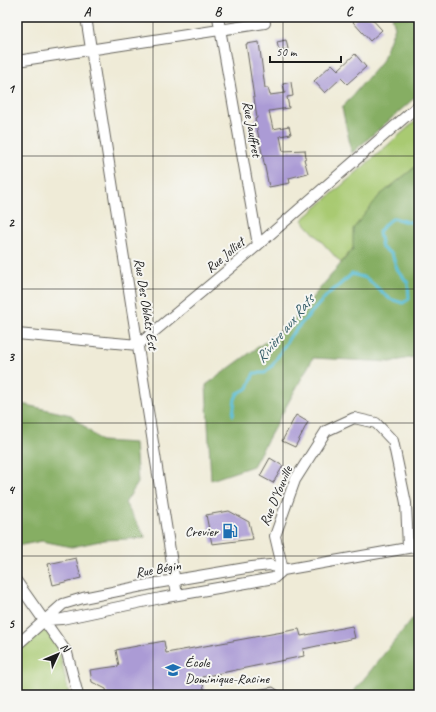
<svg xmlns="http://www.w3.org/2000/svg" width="436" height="712" font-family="Caveat,sans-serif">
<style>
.green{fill:#a9ca72;stroke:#627347}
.forest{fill:#86ae64;stroke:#516540}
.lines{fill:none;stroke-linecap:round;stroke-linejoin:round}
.stream{stroke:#5bbfd9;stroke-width:3}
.building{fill:#ab9bd5}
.minor-casing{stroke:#66645d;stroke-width:12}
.minor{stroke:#fff;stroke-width:10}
.grid{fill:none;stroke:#1c1c1c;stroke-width:1;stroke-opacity:0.55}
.labels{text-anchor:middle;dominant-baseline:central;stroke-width:4;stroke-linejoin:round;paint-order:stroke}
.street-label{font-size:14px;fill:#1c1c1c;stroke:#f6f6f2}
.poi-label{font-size:14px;fill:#1c1c1c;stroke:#f6f6f2;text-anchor:end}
.water-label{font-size:15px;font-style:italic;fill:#355d68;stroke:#f6f6f2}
.neatline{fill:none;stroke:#1c1c1c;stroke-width:1.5}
.grid-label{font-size:13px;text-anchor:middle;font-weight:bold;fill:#1c1c1c}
</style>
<rect width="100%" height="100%" fill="#f6f6f2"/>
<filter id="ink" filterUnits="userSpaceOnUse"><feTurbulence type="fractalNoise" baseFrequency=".025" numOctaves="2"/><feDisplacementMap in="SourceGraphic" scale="8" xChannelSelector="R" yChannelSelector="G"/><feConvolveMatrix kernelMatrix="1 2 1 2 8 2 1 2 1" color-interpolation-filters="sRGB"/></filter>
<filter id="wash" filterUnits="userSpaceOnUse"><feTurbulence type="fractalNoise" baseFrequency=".012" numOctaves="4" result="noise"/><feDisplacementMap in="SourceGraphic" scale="16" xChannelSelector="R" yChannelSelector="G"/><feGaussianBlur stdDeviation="0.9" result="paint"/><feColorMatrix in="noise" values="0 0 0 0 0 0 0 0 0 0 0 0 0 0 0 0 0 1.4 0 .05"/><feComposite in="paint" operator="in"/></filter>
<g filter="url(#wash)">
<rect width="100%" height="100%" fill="#efebd7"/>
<path class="green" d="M419 118V164L379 196 353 248 341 263 302 220Z
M45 620 59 650 69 695H17V648Z"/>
<path class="forest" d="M392 17H419V94L352 153 342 108 382 61 395 27Z
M419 164V356L390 362 313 358 253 466 211 480 206 385 291 323 353 249V229L379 196Z
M17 403 71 415 101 441 135 443 138 483 125 503 146 538 105 540 72 547 42 541 17 546Z
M412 619H419V695H351Z"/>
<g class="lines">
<path class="stream" d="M233 415 235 399 238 393 248 388 254 373H265L272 366 291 335 329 293 336 288 352 274 366 278 390 299 403 303 409 299 408 283 397 269 392 254 382 248 379 232 386 223 394 218 407 222H419"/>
</g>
<g id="blocks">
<path class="building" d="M358 17H370L382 30 370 41 353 22Z
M286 40 288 49 279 51 277 42Z
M259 42 265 88H268L270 95 285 93 283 84 291 82 293 96 287 97 289 108 269 111 273 129 289 126 291 134 280 136 283 151 305 150 306 158 304 159 308 173 289 178 290 183 269 187 255 119 257 118 246 44Z
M355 54 366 67 347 84 341 78 325 93 314 81 332 64 338 70Z
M296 415 308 422 295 447 282 441Z
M270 458 283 466 273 483 260 476Z
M229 511 249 522 253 539 212 544 206 515Z
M76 558 81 578 53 585 48 564Z
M352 626 355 638 303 649 304 656 202 677 205 695H107L106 689 92 682 90 670 119 666 116 650 164 641 166 653 299 629 301 636Z
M273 687 285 695H252L251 691Z"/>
</g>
</g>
<g filter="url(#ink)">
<use href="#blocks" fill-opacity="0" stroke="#66645d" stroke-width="1"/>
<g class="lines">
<g class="minor-casing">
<path id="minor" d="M86 17 177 595
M218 17 258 245
M17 61 265 23
M17 334 138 345 258 245 419 105
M283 570 275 536 295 480 326 431 354 418 376 423 393 441 406 503 408 547
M17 582 67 653 78 695
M45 620 62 619 161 598 274 578 283 570
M17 645 63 604 83 598 157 583 252 567 270 565 283 570 419 546"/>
</g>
<use href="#minor" class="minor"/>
</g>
</g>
<path class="grid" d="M153 17V695M283 17V695M17 156H419M17 289H419M17 423H419M17 556H419"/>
<defs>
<g id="fuel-bare" transform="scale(1.2)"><path d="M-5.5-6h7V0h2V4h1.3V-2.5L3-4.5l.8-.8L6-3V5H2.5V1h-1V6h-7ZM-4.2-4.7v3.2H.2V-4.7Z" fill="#1f6fb2" stroke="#f6f6f2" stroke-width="2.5" paint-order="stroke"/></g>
<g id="school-bare" transform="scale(1.2)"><path d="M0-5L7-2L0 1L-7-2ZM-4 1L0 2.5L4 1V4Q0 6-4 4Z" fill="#1f6fb2" stroke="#f6f6f2" stroke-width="2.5" paint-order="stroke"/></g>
</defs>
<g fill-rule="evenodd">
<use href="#fuel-bare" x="230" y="531"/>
<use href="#school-bare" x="173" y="670"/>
</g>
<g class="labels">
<g class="street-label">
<text transform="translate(252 129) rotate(80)">Rue Jauffret</text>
<text transform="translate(225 255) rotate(-40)">Rue Jolliet</text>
<text transform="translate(146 304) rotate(81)">Rue Des Oblats Est</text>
<text transform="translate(276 496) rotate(-67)">Rue D'Youville</text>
<text transform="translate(158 569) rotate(-10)">Rue Bégin</text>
</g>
<g class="poi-label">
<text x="218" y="531">Crevier</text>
<text x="185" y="662" text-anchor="start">École<tspan x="185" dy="16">Dominique-Racine</tspan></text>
</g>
<g class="water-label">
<text transform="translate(285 329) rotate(-51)">Rivière aux Rats</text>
</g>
</g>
<rect width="436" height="712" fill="none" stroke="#f6f6f2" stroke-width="44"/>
<g transform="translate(58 654) rotate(46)" stroke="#f6f6f2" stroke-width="3" paint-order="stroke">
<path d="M0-3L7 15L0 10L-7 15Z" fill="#1c1c1c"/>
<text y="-6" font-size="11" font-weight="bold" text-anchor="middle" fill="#1c1c1c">N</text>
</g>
<path d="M270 56v6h71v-6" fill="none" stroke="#1c1c1c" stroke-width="2"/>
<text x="276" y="56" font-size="12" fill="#1c1c1c" stroke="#f6f6f2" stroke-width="3" paint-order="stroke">50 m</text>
<rect x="22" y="22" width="392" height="668" class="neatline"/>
<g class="grid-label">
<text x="87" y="16">A</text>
<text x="218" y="16">B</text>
<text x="349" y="16">C</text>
<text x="11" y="93">1</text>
<text x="11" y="227">2</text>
<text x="11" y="361">3</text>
<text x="11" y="494">4</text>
<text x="11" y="628">5</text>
</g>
</svg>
